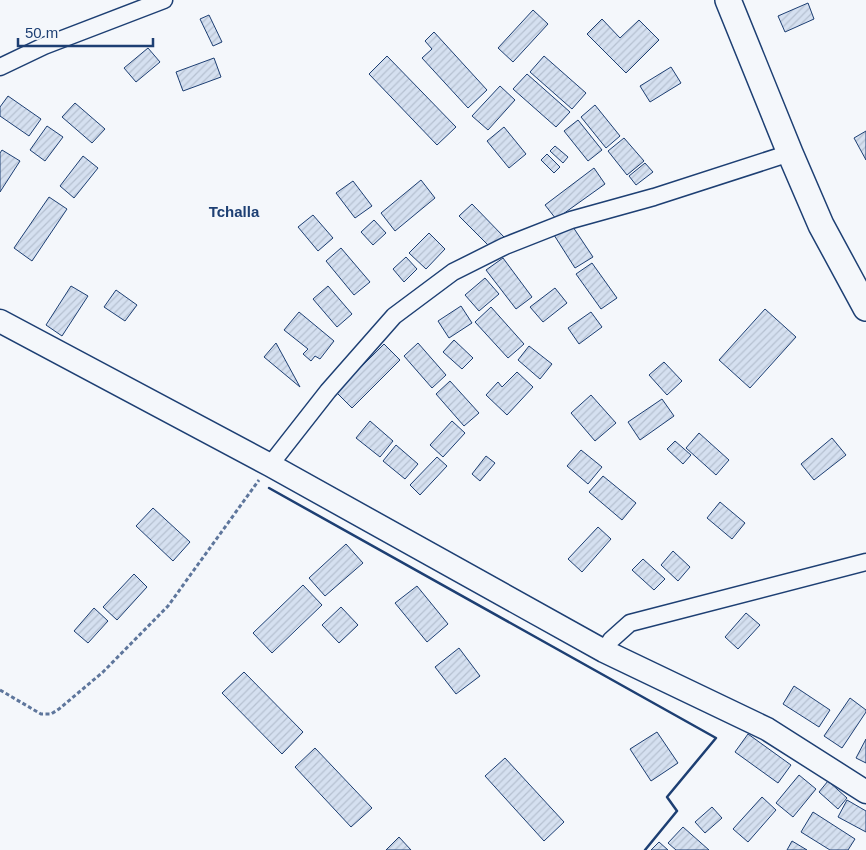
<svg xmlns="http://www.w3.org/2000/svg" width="866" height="850" font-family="Arial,sans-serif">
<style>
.building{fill:url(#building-hatch);stroke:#1d3f73}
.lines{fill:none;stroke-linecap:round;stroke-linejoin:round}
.street-casing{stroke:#1d3f73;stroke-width:19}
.secondary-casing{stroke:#1d3f73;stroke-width:25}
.primary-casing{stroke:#1d3f73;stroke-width:28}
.path{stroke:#5e769c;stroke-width:3;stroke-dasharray:4 2.5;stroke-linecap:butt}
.street{stroke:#f4f7fb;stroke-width:16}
.secondary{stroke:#f4f7fb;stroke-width:22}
.primary{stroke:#f4f7fb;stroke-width:25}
.wall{stroke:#1d3f73;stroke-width:2.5}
.labels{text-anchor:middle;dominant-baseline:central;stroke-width:4;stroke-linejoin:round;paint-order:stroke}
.neighbourhood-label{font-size:15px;font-weight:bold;fill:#1d3f73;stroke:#f4f7fb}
</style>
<defs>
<pattern id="building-hatch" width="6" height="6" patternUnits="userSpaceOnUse" patternTransform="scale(1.25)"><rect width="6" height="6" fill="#d5e0f0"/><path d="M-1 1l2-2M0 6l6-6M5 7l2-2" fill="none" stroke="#b6c1d1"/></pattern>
</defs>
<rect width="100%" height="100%" fill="#f4f7fb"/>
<path class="building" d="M808 3 814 19 785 32 778 16Z
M533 10 548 24 513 62 498 48Z
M209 15 222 42 213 46 200 19Z
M602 19 620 38 639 20 659 40 626 73 587 34Z
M434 32 487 90 468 108 422 58 432 49 425 41Z
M148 48 160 62 136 82 124 68Z
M387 56 456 127 437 145 369 74Z
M544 56 586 93 572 109 530 72Z
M214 58 221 77 183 91 176 72Z
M671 67 681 83 650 102 640 86Z
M527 74 570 112 556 127 513 89Z
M500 86 515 100 488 130 472 116Z
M8 96 41 119 29 136 0 116V107Z
M75 103 105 129 92 143 62 117Z
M595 105 620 136 606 148 581 117Z
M578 120 602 150 588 161 564 131Z
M47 126 63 137 45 161 30 150Z
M504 127 526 154 509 168 487 141Z
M866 131V160L854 138Z
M624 138 644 161 627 175 608 151Z
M555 146 568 157 563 163 550 151Z
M2 150 20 161 0 192V153Z
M547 154 560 167 554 173 541 160Z
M83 156 98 168 74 198 60 186Z
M645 163 653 172 636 185 629 176Z
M594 168 605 184 556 219 545 205Z
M421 180 435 198 395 231 381 213Z
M353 181 372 206 355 218 336 193Z
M49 197 67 209 32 261 14 248Z
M472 204 504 237 492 249 459 216Z
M313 215 333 238 318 251 298 227Z
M374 220 386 233 373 245 361 232Z
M571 224 593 257 575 268 554 235Z
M429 233 445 249 426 269 409 253Z
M341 248 370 282 354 295 326 261Z
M406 257 417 269 404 282 393 269Z
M503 258 532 297 516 309 486 270Z
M592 263 617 298 601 309 576 274Z
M485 278 499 294 479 311 465 295Z
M71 286 88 296 62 336 46 325Z
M328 286 352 314 337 327 313 299Z
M555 288 567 303 543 322 530 307Z
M116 290 137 305 125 321 104 307Z
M461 306 472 323 449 338 438 321Z
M491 307 524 344 508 358 475 322Z
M765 309 796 337 750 388 719 360Z
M299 312 334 341 320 359 315 356 311 361 303 354 308 349 284 330Z
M591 312 602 327 579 344 568 328Z
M454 340 473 358 462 369 443 352Z
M276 343 300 387 264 357Z
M418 343 446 375 432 388 404 356Z
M384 344 400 360 352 408 336 392Z
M529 346 552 364 540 379 518 360Z
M664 362 682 381 667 395 649 375Z
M517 372 533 387 507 415 486 395 498 382 502 387Z
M450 381 479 413 464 426 436 394Z
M591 395 616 423 595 441 571 413Z
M662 399 674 416 640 440 628 422Z
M370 421 393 441 380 457 356 438Z
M452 421 465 433 443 457 430 445Z
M699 433 729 460 716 475 686 448Z
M832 438 846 455 814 480 801 464Z
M675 441 691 455 683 464 667 449Z
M396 445 418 464 405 479 383 461Z
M581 450 602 467 588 484 567 466Z
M486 456 495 463 480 481 472 474Z
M437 457 447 466 420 495 410 485Z
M603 476 636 503 622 520 589 492Z
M720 502 745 523 732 539 707 518Z
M153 508 190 542 173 561 136 526Z
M598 527 611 539 582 572 568 559Z
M346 544 363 563 325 596 309 578Z
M673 551 690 567 678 581 661 565Z
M643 559 665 579 654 590 632 570Z
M134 574 147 587 117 620 103 607Z
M303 585 322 605 272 653 253 633Z
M417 586 448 624 427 642 395 603Z
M341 607 358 625 339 643 322 625Z
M94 608 108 621 88 643 74 631Z
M746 613 760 625 738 649 725 637Z
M459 648 480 676 456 694 435 667Z
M244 672 303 732 282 754 222 693Z
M794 686 830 710 819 727 783 704Z
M850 698 866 710V712L842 748 824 736Z
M657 732 678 763 651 781 630 749Z
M748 734 791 765 778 783 735 752Z
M866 739V763L856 758Z
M315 748 372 808 351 827 295 767Z
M505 758 564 822 544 841 485 776Z
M799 775 816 789 793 817 776 803Z
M828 781 847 798 838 809 819 792Z
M762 797 776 810 748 842 733 829Z
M847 800 866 811V832L838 817Z
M712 807 722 818 705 833 695 822Z
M813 812 855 839 848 850H830L801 832Z
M683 827 709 850H676L668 843Z
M399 837 411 850H386Z
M792 841 807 850H787Z
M659 842 668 850H651Z"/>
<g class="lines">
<g class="street-casing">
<path id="street" d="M0 67 44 46 164 0
M270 465 328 391 394 316 453 272 505 246 571 220 654 197 790 153
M604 651 611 640 630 623 866 562"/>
</g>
<g class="secondary-casing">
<path id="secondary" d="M0 321 270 465 604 651 767 729 866 792"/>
</g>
<g class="primary-casing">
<path id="primary" d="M728 0 790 153 821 225 866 308"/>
</g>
<path class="path" d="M0 690 41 714H51L59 709 103 672 168 606 259 480"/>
<use href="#street" class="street"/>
<use href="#secondary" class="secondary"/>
<use href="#primary" class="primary"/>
<path class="wall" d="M269 488 716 738 667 797 677 811 645 850"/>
</g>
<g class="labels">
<g class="neighbourhood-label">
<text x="234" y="211">Tchalla</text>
</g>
</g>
<path d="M18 38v8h135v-8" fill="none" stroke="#1d3f73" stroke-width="2.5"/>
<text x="25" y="38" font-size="15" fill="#1d3f73" stroke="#f4f7fb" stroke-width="4" paint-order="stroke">50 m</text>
</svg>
